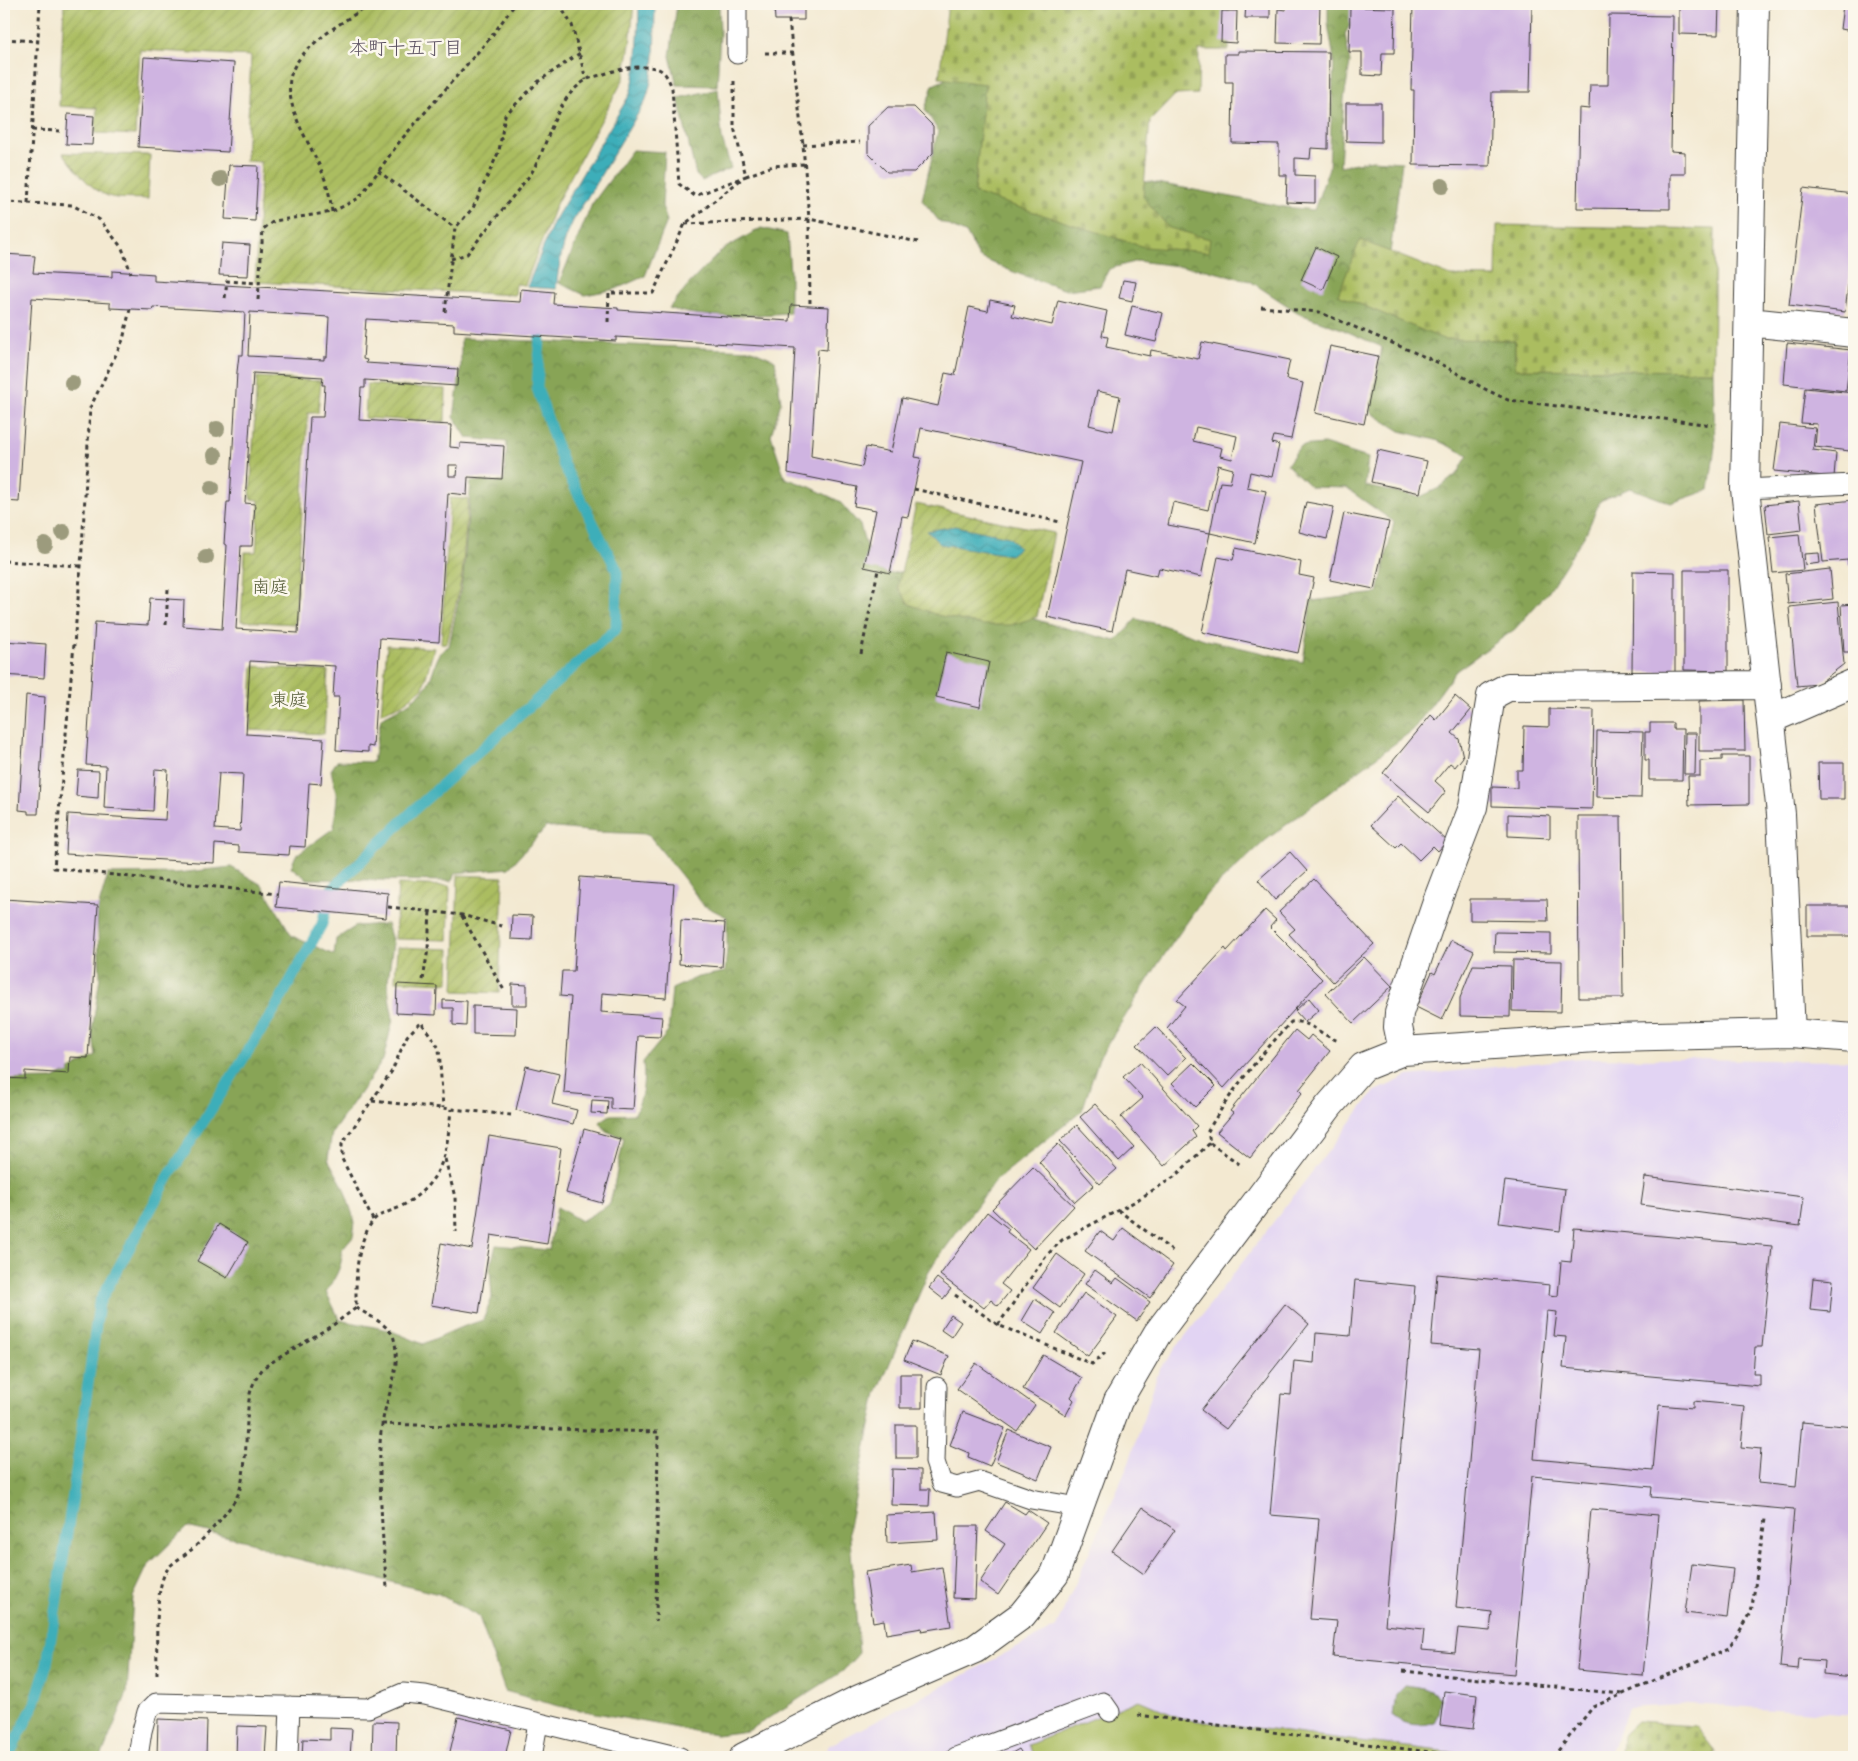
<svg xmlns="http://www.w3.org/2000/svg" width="1858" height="1761" font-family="Itim,'Klee One',sans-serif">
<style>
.built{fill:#e2d4f3}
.forest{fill:url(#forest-crowns);stroke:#52603a}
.cemetery{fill:url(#cemetery-stones);stroke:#646c3e}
.garden{fill:url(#garden-furrows);stroke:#646c3e}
.pitch{fill:#abbd61;stroke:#646c3e}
.water{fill:url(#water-waves);stroke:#2d656a}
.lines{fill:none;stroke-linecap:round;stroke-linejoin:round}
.stream{stroke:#3eaeb9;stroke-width:11}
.building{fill:#cfb4e1;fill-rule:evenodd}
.lane-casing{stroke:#3c3b37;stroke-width:21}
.street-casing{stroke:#3c3b37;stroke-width:30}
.path{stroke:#3c3b37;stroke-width:3;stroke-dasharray:4 4;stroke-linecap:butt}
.lane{stroke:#fff;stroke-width:19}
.street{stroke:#fff;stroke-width:28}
.tree{fill:#9c9b7d}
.labels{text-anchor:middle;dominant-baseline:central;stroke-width:5;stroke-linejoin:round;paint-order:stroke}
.park-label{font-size:18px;fill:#555c38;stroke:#fbf7ec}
.neighbourhood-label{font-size:19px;fill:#5b5161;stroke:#fbf7ec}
</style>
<defs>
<pattern id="forest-crowns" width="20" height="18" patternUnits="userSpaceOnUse" patternTransform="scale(1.25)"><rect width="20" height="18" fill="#88a457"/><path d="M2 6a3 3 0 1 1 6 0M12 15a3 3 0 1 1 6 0" fill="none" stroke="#6e8547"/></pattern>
<pattern id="cemetery-stones" width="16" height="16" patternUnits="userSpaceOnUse" patternTransform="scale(1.25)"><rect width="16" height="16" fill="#abbd61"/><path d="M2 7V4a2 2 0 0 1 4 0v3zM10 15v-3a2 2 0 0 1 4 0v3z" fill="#93a254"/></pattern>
<pattern id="garden-furrows" width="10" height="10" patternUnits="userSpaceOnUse" patternTransform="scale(1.25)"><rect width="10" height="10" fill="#abbd61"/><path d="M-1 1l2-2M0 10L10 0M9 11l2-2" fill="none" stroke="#93a254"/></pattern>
<pattern id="water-waves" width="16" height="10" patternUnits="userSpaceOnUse" patternTransform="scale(1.25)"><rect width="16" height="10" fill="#3eaeb9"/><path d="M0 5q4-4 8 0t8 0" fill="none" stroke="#338d96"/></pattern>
</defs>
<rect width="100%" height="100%" fill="#fbf7ec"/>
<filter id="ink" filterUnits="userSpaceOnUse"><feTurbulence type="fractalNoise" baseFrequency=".02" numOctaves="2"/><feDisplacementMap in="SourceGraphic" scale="10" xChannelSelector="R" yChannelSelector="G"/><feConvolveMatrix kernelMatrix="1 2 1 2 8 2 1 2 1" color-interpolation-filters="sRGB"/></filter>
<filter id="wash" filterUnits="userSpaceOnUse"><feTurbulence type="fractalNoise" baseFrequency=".0096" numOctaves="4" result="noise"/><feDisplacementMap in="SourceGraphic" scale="20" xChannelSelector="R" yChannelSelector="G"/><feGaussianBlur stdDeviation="1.12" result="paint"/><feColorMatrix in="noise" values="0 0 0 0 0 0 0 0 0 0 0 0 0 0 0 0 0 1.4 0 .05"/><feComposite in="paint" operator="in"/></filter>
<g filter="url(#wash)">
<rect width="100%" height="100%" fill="#f3e9d1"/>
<path class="built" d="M1582 1058 1854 1061V1715L1692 1703 1629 1707 1609 1757H826L828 1746 1056 1627 1129 1463 1159 1370 1374 1092 1408 1076Z"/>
<path class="forest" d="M677 4H719L720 33 717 86 677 85 670 56Z
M1328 4H1362L1345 34 1350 63 1344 99 1340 166 1372 160 1402 162 1390 253 1360 240 1443 339 1515 340V369L1713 371 1715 446 1709 490 1671 503 1630 488 1600 501 1587 531 1548 592 1515 629 1456 671 1413 730 1266 840 1206 895 1158 964 1099 1058 1082 1111 995 1181 930 1269 877 1393 849 1526 859 1653 843 1671 748 1731 716 1735 558 1706 505 1691 479 1617 439 1594 274 1553 251 1542 187 1527 148 1565 133 1597 127 1693 101 1757H4V1080L53 1079 96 1056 92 1031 100 977 97 912 108 874 178 873 231 867 262 885 292 936 334 955 336 939 356 926 387 924 393 943 388 980 389 997 393 1019 383 1060 332 1133 328 1159 343 1186 355 1222 353 1237 342 1250C343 1266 335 1278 326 1292L340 1320 389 1330 423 1344 459 1328 483 1320 492 1298 490 1268 496 1245 549 1250 557 1207 581 1221 610 1204 624 1138 606 1131 600 1122 610 1115 635 1114C643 1095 645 1082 643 1062L668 1032 672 989 698 977 725 972 727 948V917L703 905 685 880 648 834 598 832 546 827 509 868 455 873 452 881 307 879 291 867 296 855 334 828 337 797 331 770 337 761 373 762 381 718C397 710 413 702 424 689 436 676 432 655 449 646L463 577 471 481 504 482 507 442 467 438 454 417 461 367V338L752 350 775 360 781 402 771 435 785 478 810 487 839 501 860 525 867 549 886 574 919 569 1014 613 1054 625 1116 641 1136 619 1162 625 1207 640 1303 662 1311 601 1378 593 1394 522 1346 488 1311 487 1287 465 1300 446 1324 444 1368 458 1365 486 1420 497 1439 488 1458 473 1468 455 1436 440 1400 431 1370 412 1382 347 1339 328 1300 314 1250 281 1202 269 1137 261 1109 269 1100 286 1066 290 1016 273 979 257 967 234 939 221 922 200 938 131 925 109 933 85 961 72 1010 78 1073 179 1152 182 1285 207 1314 210 1329 168 1334 60 1328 24Z
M718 89 722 139 731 168 702 181 696 175 678 98Z
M632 150 665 152 662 206 667 221 645 276 616 289 585 295 559 283 592 204Z
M761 228 787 234 790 272V313C750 315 707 321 669 308L688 285 722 250Z
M1404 1685C1419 1687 1429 1687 1440 1698L1438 1713 1434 1723C1418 1726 1406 1726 1393 1716L1396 1693Z"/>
<path class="cemetery" d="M948 4H1229V50H1199L1198 94 1175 95 1150 121 1143 197 1169 228 1210 239 1208 252 1144 247 974 193 985 84 939 78Z
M1497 225 1715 229 1713 371 1515 369V340L1443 339 1338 295 1360 240 1451 276 1496 277Z
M1637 1722 1695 1726 1716 1752 1715 1757H1622L1623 1735Z"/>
<path class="garden" d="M64 4H634L630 44 624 78 556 204 525 285 516 284 515 295 255 282 261 162 246 161 251 56 140 50 135 135 95 133 97 108 59 106Z
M63 153 150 155 148 199C136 198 119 200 108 196 89 189 76 169 63 153Z
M257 377 321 381 318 413H308L295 624 241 621 245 552H256L259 500 250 499Z
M367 384 446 389 445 422 365 418Z
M450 498 468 499 462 576 447 644 441 643Z
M916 504 1054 533 1037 617 1011 625H982L937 615 909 604 898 587Z
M387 645 434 648 423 688 402 704 381 713Z
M253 666 328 671 324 734 250 730Z
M458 875 503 877 499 993 454 991Z
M398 884 450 886 448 940 395 939Z
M397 947 450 949 449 983 395 981Z"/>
<path class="pitch" d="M1139 1700 1182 1719 1488 1757H1035L1028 1745Z"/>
<path class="water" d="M639 4H655C654 36 657 71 645 102L573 221C562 243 559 265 556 289L527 287 553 223 630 94C639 65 638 34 639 4Z
M955 526 1009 537 1019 548 1010 555 940 544 927 531Z"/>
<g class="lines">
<path class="stream" d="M8 1757 35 1703 47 1664 73 1494 99 1303 169 1176 276 1007 322 924 330 891 415 809 616 629 617 570 563 464 537 388 541 321"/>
</g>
<g id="blocks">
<path class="building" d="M774 4H804V20H775Z
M1246 4H1270V18H1245Z
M1286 4H1320L1319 44 1277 43 1278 9 1286 10Z
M1413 4 1532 5 1530 92H1492L1490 166 1413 165 1414 90H1411Z
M1679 4H1719L1718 35 1679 34Z
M1843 5 1854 7V31L1840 29Z
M1350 7 1395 8 1394 53H1382L1381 76 1362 75V52H1349Z
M1222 11H1237L1236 43 1221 42Z
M1609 15 1673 16 1671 151 1685 152V174H1670V209L1577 208 1579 108 1589 109 1590 85H1608Z
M1238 51 1329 52 1328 149 1311 148 1310 159 1295 158V175L1315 176V203L1286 202 1287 175H1279V144L1232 143 1233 82H1225V54H1238Z
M144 57 234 63 228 152 138 147Z
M1346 103H1381V142L1346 141Z
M888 107H914L933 126V153L914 172H887L868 153V126Z
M68 114 94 116 92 145 66 144Z
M229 165 258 166 255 221 225 219Z
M1803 188 1854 194V237L1845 312 1789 305Z
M222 243 250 245 248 276 219 275Z
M1316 247 1337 257 1323 290 1301 280Z
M4 254 35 256 33 273 112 277V271L154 274V281L520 302 521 289 554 292 553 304 618 308V310L790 321 791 305 829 307 827 350 818 349 811 456 862 467 866 447 891 452 902 398 938 406 945 373 955 375 969 307 988 311 990 300 1015 305 1012 316 1052 325 1058 300 1107 311 1102 336 1108 337 1106 347 1150 356 1151 350 1198 359 1202 342 1290 360 1286 379 1303 383 1291 439 1274 436 1272 443 1279 445 1272 477 1250 472 1247 487 1266 491 1255 543 1210 533 1220 482 1230 483 1233 469 1218 465 1208 510 1173 502 1168 525 1210 533 1201 577 1159 568 1157 576 1125 569 1112 631 1047 617 1081 462 921 428 915 457 921 458 908 517 902 516 890 573 878 570 864 567 876 510 854 506 857 487 788 473 795 348 616 337V341L454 331V324L366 319 363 359 367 360 366 363 458 369 457 386 365 380V388H361L359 420 451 425 450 447 460 448V443L504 446 502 479 468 477 467 495 448 493 439 642 380 638 373 747 368 746V752L336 750 339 697H333L335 666 250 661 246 734 324 739 321 784 309 783 305 847 290 846 289 855 239 852V846L215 844 214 863 66 854 68 814 165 820 168 770 155 769 153 811 104 808 106 766 86 765 95 622 148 625 150 598 184 600 183 626 222 629 227 545 224 544 227 502H230L237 372 239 355H243L245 312 153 307 152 310 110 308V303L32 298 19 502 4 501ZM250 312 329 317 327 357H324V360L248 356ZM253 373 323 377 322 385H325L323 417H310L298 633 236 629 241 546H252L255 504 245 503ZM1097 391 1120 396 1113 431 1089 425ZM1196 427 1237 436 1232 459 1220 456 1222 448 1193 441ZM449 465H458L457 476H449ZM219 773 243 774 240 831 215 829Z
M1123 280 1136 282 1132 301 1119 298Z
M1852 295 1854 296V321L1849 320Z
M1132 306 1163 313 1156 342 1125 335Z
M1787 343 1851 350 1846 391 1784 384Z
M1330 346 1378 356 1364 424 1315 413Z
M1805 388 1854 393V415L1850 451 1815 447 1817 424 1801 423Z
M1780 424 1815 428 1813 450 1836 453 1834 477 1774 471Z
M1378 450 1427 461 1420 493 1371 482Z
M1854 500V565H1848V560L1823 562 1816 504Z
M1799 501 1802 530 1768 534 1765 505Z
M1306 502 1334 507 1327 539 1299 532Z
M1344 513 1389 522 1374 589 1330 580Z
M1799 534 1803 570 1773 573 1769 537Z
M1236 548 1301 562 1299 575 1314 578 1298 653 1202 632 1218 557 1233 560Z
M1819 553 1820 563 1805 565 1804 554Z
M1830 569 1833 599 1788 604 1785 574Z
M1684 570H1728V671L1684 670Z
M1633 571 1675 572V672H1632Z
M1838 602 1844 664 1818 684 1797 686 1789 607Z
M1854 604V652H1844L1841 605Z
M4 641 46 644 44 678 4 675Z
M946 652 989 662 980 707 936 697Z
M26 695 45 697 38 814H28V811L19 810Z
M1455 696 1471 710 1452 733 1459 739 1463 757 1455 767 1450 763 1435 781 1446 791 1429 812 1383 773 1431 715 1436 720Z
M1744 700 1745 751H1699V701Z
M1549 709 1594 710 1592 809 1492 806V787L1517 788V770H1523L1524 726 1549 727Z
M1650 723H1673V729H1683L1682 780H1649V760H1645V732H1650Z
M1597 731 1643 732 1641 798 1596 797Z
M1685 733H1696L1695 774H1684Z
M1722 756H1749V804L1689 805 1688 776H1700V761L1722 760Z
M1818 763H1844V799H1819Z
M78 770 99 771 98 798 76 796Z
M1398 796 1447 841 1438 851 1433 846 1419 860 1401 843 1396 848 1371 825Z
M1508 814 1550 816V838L1508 836Z
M1578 816H1621L1623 998H1579Z
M1290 852 1307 871 1275 900 1258 880Z
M580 877 674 884 666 998 602 993 601 1012 662 1017 660 1037 638 1036 633 1110 611 1109V1097L564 1093 571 997 560 996 562 971H574Z
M1314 879 1374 944 1333 982 1289 934 1295 929 1279 912Z
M279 882 388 893 386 918 276 907Z
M4 899 98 905 88 1058 70 1057 69 1074 25 1071V1079L4 1078Z
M1470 899H1547L1548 921 1470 920Z
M1807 906H1854V936H1807Z
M1265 910 1276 920 1270 927 1322 979 1224 1088 1167 1028 1185 1006 1177 1000 1225 948 1227 951Z
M512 915 533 916 532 940 511 939Z
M681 920 725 923 722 967 679 964Z
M1495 932 1551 933V953L1494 952Z
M1451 940 1474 951 1442 1020 1416 1007 1432 972 1435 974Z
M1364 957 1392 986 1353 1023 1326 994Z
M1513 960 1562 961 1561 1012 1512 1011Z
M1473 965 1511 966 1510 1017 1460 1016V998Z
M397 984 437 986 436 1015 396 1013Z
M512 984 527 985V1005H512Z
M1309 998 1319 1010 1305 1022 1295 1011Z
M443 1000 467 1001 466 1026 453 1025V1008H443Z
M473 1006 517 1008 516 1035 473 1034Z
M1156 1027 1186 1058 1167 1076 1137 1045Z
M1295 1030 1307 1040 1311 1035 1330 1051 1299 1090 1302 1093 1250 1158 1217 1132 1233 1113 1230 1111Z
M1140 1062 1197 1126 1192 1131 1196 1137 1164 1166 1121 1117 1143 1098 1123 1077Z
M1193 1063 1216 1086 1195 1107 1172 1083Z
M526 1066 559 1074 552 1104 577 1110 573 1124 516 1110Z
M592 1100 608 1101 607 1114 591 1113Z
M1095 1104 1134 1147 1119 1161 1080 1117Z
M1077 1125 1117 1169 1100 1184 1060 1141Z
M584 1129 620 1139 602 1203 566 1193Z
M489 1136 561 1148 547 1244 491 1235 479 1313 431 1305 441 1243 472 1249Z
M1058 1144 1094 1185 1075 1202 1039 1162Z
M1033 1167 1074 1206 1034 1249 992 1209Z
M1645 1177 1804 1197 1800 1226 1641 1205Z
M1505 1181 1565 1189 1560 1231 1499 1223Z
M987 1212 1009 1229 1007 1232 1029 1249 1001 1284 1010 1291 998 1306 991 1300 984 1308 940 1275Z
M219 1224 248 1242 227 1278 197 1261Z
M1123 1228 1173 1265 1150 1298 1085 1251 1100 1231 1114 1241Z
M1574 1228 1772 1246 1762 1347H1755L1753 1374H1760V1386L1563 1368 1566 1337 1554 1336 1557 1312 1547 1311 1534 1459 1653 1470 1659 1405 1693 1408V1401L1745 1406 1741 1447 1761 1449 1758 1483 1796 1487 1802 1422 1854 1427V1677L1823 1674 1824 1661 1799 1659 1798 1669 1780 1667 1794 1510 1651 1497 1652 1487 1532 1476 1514 1674 1333 1657 1337 1621 1310 1619 1319 1519 1270 1515 1281 1394 1291 1395 1294 1361 1314 1363 1316 1333 1350 1336 1355 1280 1415 1286 1385 1625 1424 1629 1422 1650 1455 1653 1458 1628 1490 1631 1492 1612 1456 1608 1479 1349 1431 1345 1437 1274 1550 1285 1549 1295 1558 1296 1561 1261 1571 1262Z
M1057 1254 1084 1274 1060 1308 1033 1288Z
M1095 1270 1113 1283 1117 1278 1150 1302 1137 1321 1085 1284Z
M937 1278 951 1289 943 1299 929 1288Z
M1813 1278 1833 1280 1830 1312 1810 1310Z
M1084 1293 1117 1317 1088 1356 1056 1333Z
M1035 1299 1055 1313 1042 1334 1022 1321Z
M1285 1304 1309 1324 1226 1429 1201 1410Z
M951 1315 961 1322 951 1337 941 1330Z
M912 1341 949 1356 941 1375 904 1360Z
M1043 1355 1082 1378 1071 1397 1074 1400 1066 1415 1023 1389Z
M976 1363 1035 1405 1017 1431 957 1389Z
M900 1374H922V1408H900Z
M963 1412 1005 1428 990 1466 968 1457 969 1453 950 1445Z
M896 1425H916V1458H896Z
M1009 1430 1051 1447 1038 1479 996 1462Z
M892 1469 921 1470V1489H930L929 1506 891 1505Z
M1005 1502 1025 1514 1028 1510 1047 1523 998 1595 980 1582 1005 1544 986 1531Z
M1142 1507 1175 1530 1144 1574 1112 1551Z
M1591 1509 1658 1515 1643 1676 1577 1670Z
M936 1512 938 1540 887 1543 886 1515Z
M956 1526H978L975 1599 953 1598Z
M1692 1564 1733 1569 1727 1618 1685 1613Z
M911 1565 912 1572 942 1567 951 1626 921 1631 922 1628 886 1634 884 1620 873 1622 865 1572Z
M1444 1691 1477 1695 1473 1729 1440 1725Z
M458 1717 511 1730 505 1757H456L449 1756Z
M158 1719 207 1721 206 1757H157Z
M373 1721 397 1722 396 1757H372Z
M237 1726 267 1727 265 1757H236Z
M330 1728 352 1729 350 1757H302L303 1739 330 1740Z
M1019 1749 1024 1757H1005Z"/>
</g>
</g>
<g filter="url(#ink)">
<use href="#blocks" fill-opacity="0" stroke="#3c3b37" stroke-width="1"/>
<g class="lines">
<g class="lane-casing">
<path id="lane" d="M737 54V4
M1745 489 1854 484
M937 1387 935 1462 942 1483 957 1487 979 1481 1031 1499 1078 1507
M138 1757 142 1731 147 1712 156 1703 368 1708 403 1693 425 1695 680 1757
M288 1757 290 1706
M532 1757 538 1723
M956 1757 1103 1702 1110 1712"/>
</g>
<g class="street-casing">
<path id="street" d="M1749 322 1854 333
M1771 719 1854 683
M1791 1033 1854 1038
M1403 1051 1398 1027 1399 1013 1439 896 1473 807 1491 696 1508 687 1767 685
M744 1757 857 1700 975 1649 1022 1615 1055 1574 1118 1401 1157 1334 1329 1106 1363 1067 1403 1051 1612 1037 1791 1033 1781 814 1745 489 1755 4"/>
</g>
<path class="path" d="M559 4 572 25 586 80
M4 11V4
M789 20 803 145 809 219 810 306
M4 39 38 41
M765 53H793
M734 81V127L746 176 773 166 805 164
M32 130 60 131
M803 145 860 142
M378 171 455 228
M4 202 72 205 100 220 122 248 131 273
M28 203 40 4
M332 212C328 177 317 161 302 131 294 114 285 89 292 72 300 47 350 16 373 4
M685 224 809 219 918 242
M451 259 467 254 530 175C550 145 552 101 586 80 591 77 598 76 604 74 617 70 628 67 641 67 660 67 665 69 672 88L679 184 695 196 746 176
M225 298 227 281 259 283
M258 300 263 229 274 221 332 212 359 198 400 141 491 37 515 4
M1261 307 1319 312 1437 362 1485 389 1508 400 1712 425
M130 309 123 340 90 408 81 566 54 868 277 894
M445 312 455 228 473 208 499 151 505 115 539 81 580 53
M608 322 609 293H653L685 224 743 178
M914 489 1060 522
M4 561 81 566
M166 625 168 589
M861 654 878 570
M388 907 462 915 505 927
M462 916 505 992
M423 980 428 949 430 911
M372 1101 511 1115
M1210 1143 1242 1166
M445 1159 455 1197 456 1232
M1118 1210 1174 1252
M373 1220 342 1159V1144L392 1071 407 1036 421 1022 439 1048 443 1108
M955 1295 998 1325 1092 1364 1105 1353
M356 1308C367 1314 391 1326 394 1339 402 1371 386 1396 382 1425 379 1442 380 1459 380 1475 381 1513 383 1549 387 1587
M998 1325 1046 1256 1062 1240 1134 1202 1174 1177 1210 1143 1208 1131C1231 1090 1260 1056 1291 1022 1310 1019 1323 1038 1340 1041
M382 1424 658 1432 656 1621
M1403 1671 1622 1694
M157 1675C157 1651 154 1587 167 1570 172 1562 184 1556 191 1550 204 1539 233 1508 239 1492 249 1460 244 1426 250 1394 252 1384 258 1375 264 1367L333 1325 356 1308C356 1279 355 1248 372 1222 377 1214 393 1211 402 1206 444 1181 447 1153 451 1109
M1138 1715 1469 1757
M1553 1757 1593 1707 1729 1648 1751 1613 1765 1519"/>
<use href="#lane" class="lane"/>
<use href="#street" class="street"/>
</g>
<g class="tree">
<circle cx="220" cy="179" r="8"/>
<circle cx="1442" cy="186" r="8"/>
<circle cx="72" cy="383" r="8"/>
<circle cx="217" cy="429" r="8"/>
<circle cx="215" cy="455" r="8"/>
<circle cx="212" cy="488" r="8"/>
<circle cx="63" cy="532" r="8"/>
<circle cx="45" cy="545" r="8"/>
<circle cx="206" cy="557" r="8"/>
</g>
</g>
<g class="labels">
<g class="park-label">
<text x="270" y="587">南庭</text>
<text x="289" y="700">東庭</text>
</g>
<g class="neighbourhood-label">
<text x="406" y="47">本町十五丁目</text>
</g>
</g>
<rect width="1858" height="1761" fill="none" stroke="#fbf7ec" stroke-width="20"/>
</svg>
